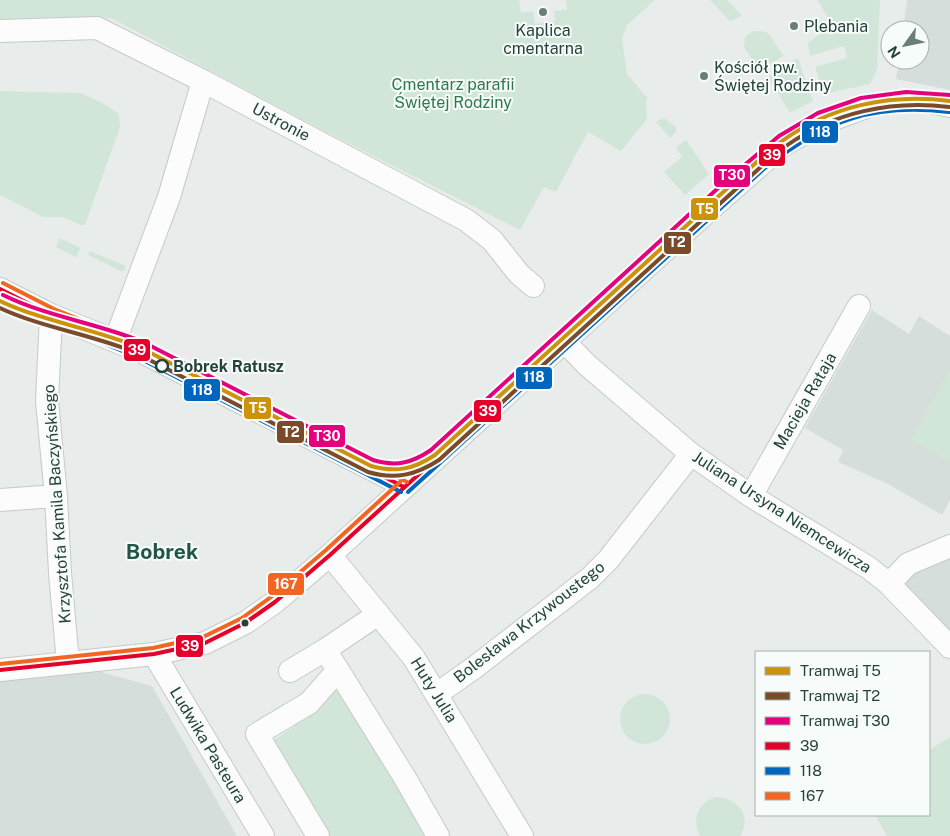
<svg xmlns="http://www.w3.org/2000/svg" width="950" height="836" font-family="'Public Sans',sans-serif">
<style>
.built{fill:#d6dedb}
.green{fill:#d1e6d8}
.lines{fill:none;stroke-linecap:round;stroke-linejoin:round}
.minor-casing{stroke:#c5cac8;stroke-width:24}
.minor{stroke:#fcfcfc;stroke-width:22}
.bus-1-casing{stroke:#f7fbf9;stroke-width:8}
.bus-2-casing{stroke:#f7fbf9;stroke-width:8}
.bus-3-casing{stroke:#f7fbf9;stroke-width:8}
.bus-1{stroke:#e4002b;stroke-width:4}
.bus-2{stroke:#0065bd;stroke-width:4}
.bus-3{stroke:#f26522;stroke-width:4}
.tram-1-casing{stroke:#f7fbf9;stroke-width:8}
.tram-2-casing{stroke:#f7fbf9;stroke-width:8}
.tram-3-casing{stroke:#f7fbf9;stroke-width:8}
.tram-1{stroke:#cd920c;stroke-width:4}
.tram-2{stroke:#7a4b2a;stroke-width:4}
.tram-3{stroke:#e5007d;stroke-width:4}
.poi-dot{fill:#697e78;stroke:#f7fbf9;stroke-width:2}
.stop-dot{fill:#f7fbf9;stroke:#24423a;stroke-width:2.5}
.bus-dot{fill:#24423a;stroke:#f7fbf9;stroke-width:2}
.labels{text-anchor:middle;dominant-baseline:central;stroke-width:4;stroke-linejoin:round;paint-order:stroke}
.poi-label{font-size:16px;fill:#24423a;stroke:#f7fbf9;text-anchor:start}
.park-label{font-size:16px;fill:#2d7a4b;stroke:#f7fbf9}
.street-label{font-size:16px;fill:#24423a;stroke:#f7fbf9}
.stop-label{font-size:16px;font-weight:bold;fill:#24423a;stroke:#f7fbf9;text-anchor:start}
.district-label{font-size:21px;font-weight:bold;fill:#1f5548;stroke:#f7fbf9}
.line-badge{stroke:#f7fbf9;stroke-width:2}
.badge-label{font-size:14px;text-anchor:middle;font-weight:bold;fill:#fff}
</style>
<rect width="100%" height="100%" fill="#e8edeb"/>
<path class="built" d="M907 0H950V90L896 79 899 60H920V30H903Z
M872 310 909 334 919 316 950 336V500L942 515 886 483 838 462 843 450 805 428Z
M950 546V647L889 584Z
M68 663 152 686 237 836H0V670Z"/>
<path class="green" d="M0 0H519L521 13 533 11 535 24 555 21 554 11 567 10 566 0H655L627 25 622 38 627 74 648 99 646 101 647 119 621 151 588 132 556 192 544 187 520 230 322 130 111 18 0 21Z
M710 0H727L742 16 730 21Z
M817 0H880L877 70 870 84 824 94 815 67 847 58 844 46 810 56 808 43 832 24Z
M753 31 767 32 784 56 767 66 765 74 761 73 744 47 745 37Z
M798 58 813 101 790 113 768 77Z
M0 91 81 93 104 104 119 114 120 127 85 225H81L63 217H43L0 195Z
M664 118 676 127V132L670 138 656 122Z
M686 140 709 174 685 195 664 172 682 157 676 147Z
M60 238 80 248 76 257 56 247Z
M90 251 126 266 123 272 88 255Z
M950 369V462L911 440Z
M341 683 432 836H327L271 742 295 726 313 702Z
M620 719a25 25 0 1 1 50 0a25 25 0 1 1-50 0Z
M950 737V836H887L875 815H929V750Z
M715 797C737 797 753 816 740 836H700L699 834C692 817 698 804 715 797Z"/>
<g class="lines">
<g class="minor-casing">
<path id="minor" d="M0 31 97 28 203 81 466 220 492 240 519 274 533 286
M0 289 51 315 140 351 389 478 404 487
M51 315 47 401 56 496 60 573 68 663
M115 341 169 197 203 81
M564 341 587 365 691 454 751 496 869 568 889 584 950 647
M751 496 859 306
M0 500 56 496
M330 555 414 658 522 836
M889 584 908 564 950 546
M154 654 263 836
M0 670 154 654 205 643 245 623 275 602 330 555 708 211 783 145 823 123 872 105 900 101 929 102 950 106
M338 670 325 650 368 621 378 613
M290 671 325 650
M437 694 475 667 590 578 608 560 691 454
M318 836 257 734 309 703 338 670 405 778 438 836"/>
</g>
<use href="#minor" class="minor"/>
<g class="bus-1-casing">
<path id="bus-1" d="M0 289 51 315 140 351 404 487
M0 670 154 654 205 643 245 623 275 602 330 555 708 211 783 145 823 123 872 105 900 101 929 102 950 106"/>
</g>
<g class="bus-2-casing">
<path id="bus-2" d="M0 296 49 321 137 357 401 492
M408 492 766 167C826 120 873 103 949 112"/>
</g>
<g class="bus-3-casing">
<path id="bus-3" d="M3 283 54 309 143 345 407 482
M0 664 153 648 203 637 242 618 271 597 326 550 400 482"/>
</g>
<use href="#bus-1" class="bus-1"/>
<use href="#bus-2" class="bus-2"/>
<use href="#bus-3" class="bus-3"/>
<g class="tram-1-casing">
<path id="tram-1" d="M0 301C45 322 95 329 141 348L371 466C396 473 414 469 435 455L732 184C749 170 764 154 782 141 831 106 890 93 950 101"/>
</g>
<g class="tram-2-casing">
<path id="tram-2" d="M0 308C43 328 90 334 134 352L368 472C395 480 416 475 439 460L736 189C753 175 768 159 786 146 834 112 891 100 949 107"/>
</g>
<g class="tram-3-casing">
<path id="tram-3" d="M3 295C48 317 97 323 143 342L373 460C396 467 412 463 431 450L728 179 779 136 818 113 861 98 906 92 950 95"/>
</g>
<use href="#tram-1" class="tram-1"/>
<use href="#tram-2" class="tram-2"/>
<use href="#tram-3" class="tram-3"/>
</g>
<g class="poi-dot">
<circle cx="543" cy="12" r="5"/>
<circle cx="794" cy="26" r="5"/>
<circle cx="704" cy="76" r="5"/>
</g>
<circle class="stop-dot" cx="162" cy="366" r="6"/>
<circle class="bus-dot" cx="245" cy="623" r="4.5"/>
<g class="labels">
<g class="poi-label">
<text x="804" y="26">Plebania</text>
<text x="543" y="30" text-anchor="middle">Kaplica<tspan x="543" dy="18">cmentarna</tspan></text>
<text x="714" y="67">Kościół pw.<tspan x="714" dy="18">Świętej Rodziny</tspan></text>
</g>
<g class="park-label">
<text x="453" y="84">Cmentarz parafii<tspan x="453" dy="18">Świętej Rodziny</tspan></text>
</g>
<g class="street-label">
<text transform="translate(281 122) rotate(28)">Ustronie</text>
<text transform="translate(805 401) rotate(-60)">Macieja Rataja</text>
<text transform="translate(57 504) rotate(-94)">Krzysztofa Kamila Baczyńskiego</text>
<text transform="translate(782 512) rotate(33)">Juliana Ursyna Niemcewicza</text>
<text transform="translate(529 622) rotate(-38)">Bolesława Krzywoustego</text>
<text transform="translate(434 690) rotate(58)">Huty Julia</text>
<text transform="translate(208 745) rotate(59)">Ludwika Pasteura</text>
</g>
<g class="stop-label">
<text x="173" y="366">Bobrek Ratusz</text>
</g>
<g class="district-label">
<text x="162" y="551">Bobrek</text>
</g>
</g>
<g class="line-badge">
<rect x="801" y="120" width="38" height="24" rx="5" fill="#0065bd"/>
<rect x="758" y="143" width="28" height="24" rx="5" fill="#e4002b"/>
<rect x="713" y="164" width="38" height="24" rx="5" fill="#e5007d"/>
<rect x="690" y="197" width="29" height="24" rx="5" fill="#cd920c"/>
<rect x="663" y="231" width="29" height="24" rx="5" fill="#7a4b2a"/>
<rect x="123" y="338" width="28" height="24" rx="5" fill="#e4002b"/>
<rect x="515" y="366" width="38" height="24" rx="5" fill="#0065bd"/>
<rect x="183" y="378" width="38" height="24" rx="5" fill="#0065bd"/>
<rect x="243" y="396" width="29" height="24" rx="5" fill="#cd920c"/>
<rect x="473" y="399" width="29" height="24" rx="5" fill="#e4002b"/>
<rect x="276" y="420" width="29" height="24" rx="5" fill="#7a4b2a"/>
<rect x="308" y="424" width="38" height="24" rx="5" fill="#e5007d"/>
<rect x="267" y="572" width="38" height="24" rx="5" fill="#f26522"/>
<rect x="175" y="634" width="29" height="24" rx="5" fill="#e4002b"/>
</g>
<g class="badge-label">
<text x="820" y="137">118</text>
<text x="772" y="160">39</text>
<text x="732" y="180">T30</text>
<text x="705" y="214">T5</text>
<text x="677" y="247">T2</text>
<text x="137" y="355">39</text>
<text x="534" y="382">118</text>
<text x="202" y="395">118</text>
<text x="258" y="413">T5</text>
<text x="488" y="416">39</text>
<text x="291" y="437">T2</text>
<text x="327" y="441">T30</text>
<text x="286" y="589">167</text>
<text x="190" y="651">39</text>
</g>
<rect x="755" y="651" width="175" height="165" fill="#f7fbf9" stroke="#a3b1ad"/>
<rect x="765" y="667" width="25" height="8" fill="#cd920c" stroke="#a3b1ad"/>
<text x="800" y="676" font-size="15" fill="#24423a">Tramwaj T5</text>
<rect x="765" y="692" width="25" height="8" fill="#7a4b2a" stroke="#a3b1ad"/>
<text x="800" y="701" font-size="15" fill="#24423a">Tramwaj T2</text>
<rect x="765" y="717" width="25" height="8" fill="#e5007d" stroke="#a3b1ad"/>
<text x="800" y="726" font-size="15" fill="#24423a">Tramwaj T30</text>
<rect x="765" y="742" width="25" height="8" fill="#e4002b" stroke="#a3b1ad"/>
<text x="800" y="751" font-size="15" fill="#24423a">39</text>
<rect x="765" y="767" width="25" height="8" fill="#0065bd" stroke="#a3b1ad"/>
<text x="800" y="776" font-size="15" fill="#24423a">118</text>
<rect x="765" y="792" width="25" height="8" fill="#f26522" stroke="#a3b1ad"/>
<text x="800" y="801" font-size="15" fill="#24423a">167</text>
<g transform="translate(905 45) rotate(237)"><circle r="24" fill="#f7fbf9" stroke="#a3b1ad"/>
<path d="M0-4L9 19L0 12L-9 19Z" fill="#697e78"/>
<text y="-8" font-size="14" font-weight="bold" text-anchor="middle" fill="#24423a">N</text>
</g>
</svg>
